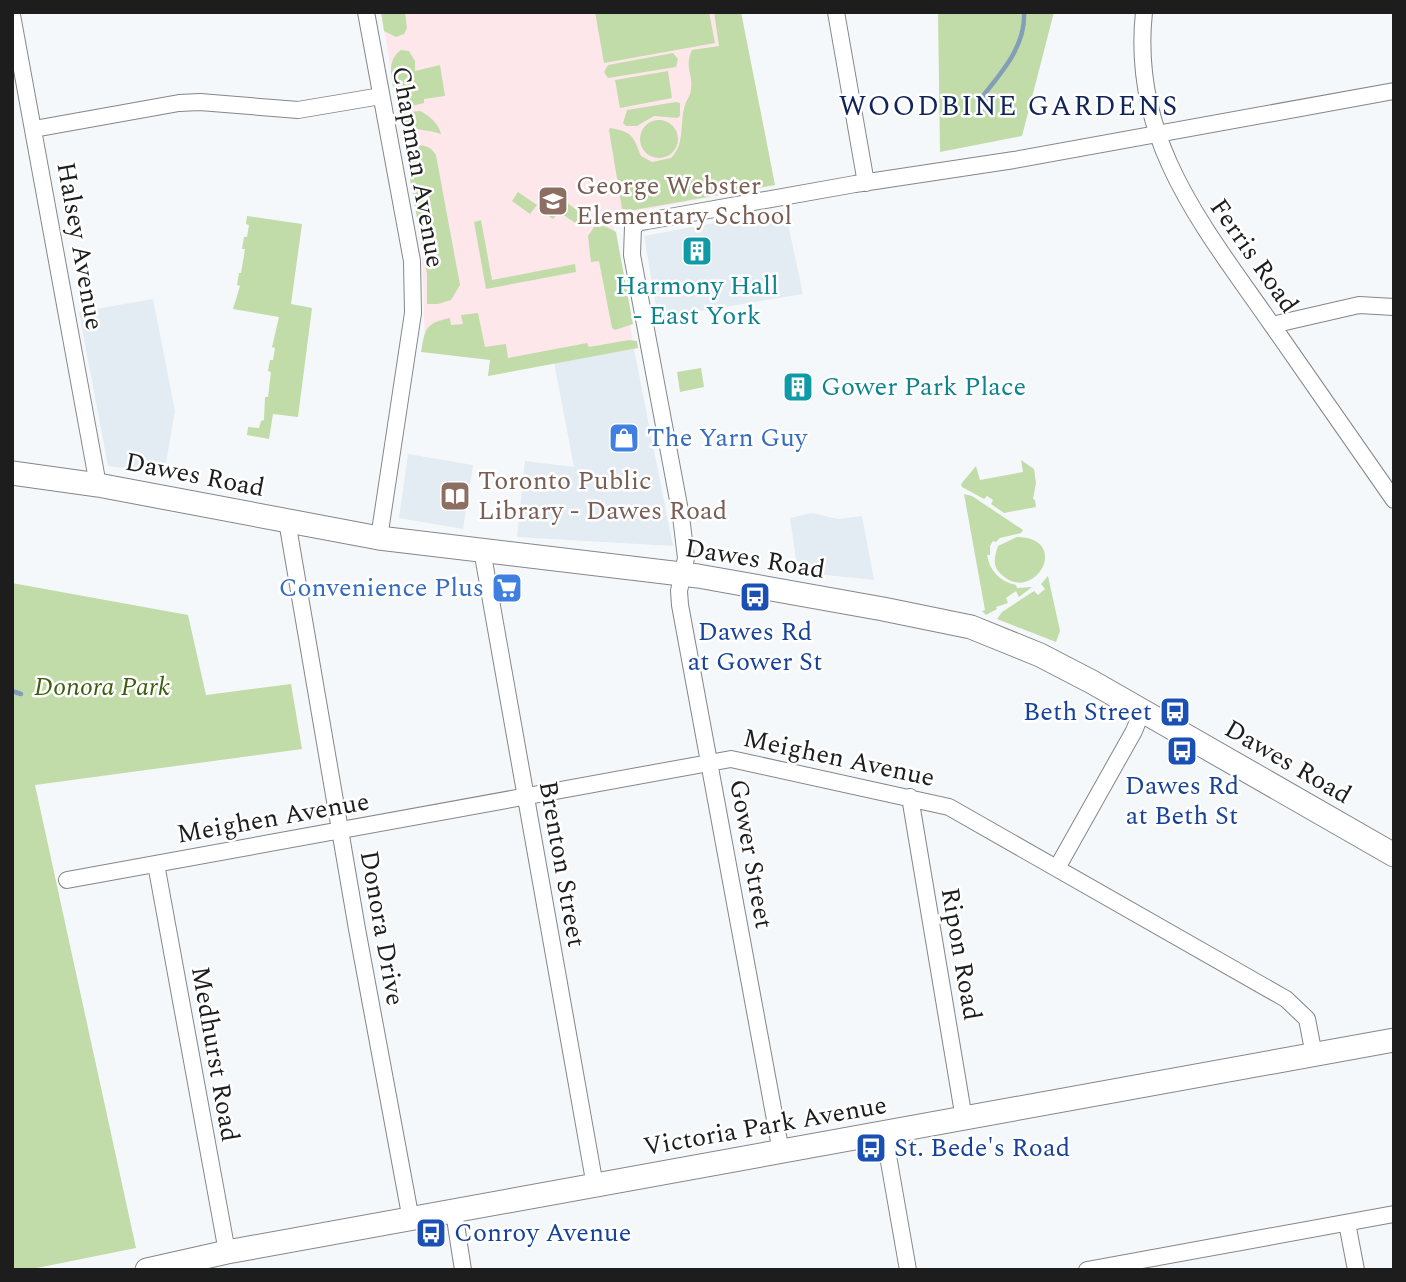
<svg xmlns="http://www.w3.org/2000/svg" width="1406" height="1282" font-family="Spectral,serif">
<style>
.built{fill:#e3ebf3}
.education{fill:#fde7eb}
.green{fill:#c1dca8}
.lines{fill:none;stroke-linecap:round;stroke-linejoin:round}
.stream{stroke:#839eb7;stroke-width:4.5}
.street-casing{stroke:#848688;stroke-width:18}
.secondary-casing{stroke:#848688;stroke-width:25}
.street{stroke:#fff;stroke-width:16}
.secondary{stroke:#fff;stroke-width:23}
.labels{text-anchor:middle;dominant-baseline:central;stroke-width:5;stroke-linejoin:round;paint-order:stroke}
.street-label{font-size:26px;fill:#1d1d1e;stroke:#fff}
.education-label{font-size:26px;fill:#785e54;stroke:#fff;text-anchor:start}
.culture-label{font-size:26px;fill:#0d838f;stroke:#fff}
.shop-label{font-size:26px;fill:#366cbe;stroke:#fff;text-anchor:start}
.transit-label{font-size:26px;fill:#164399;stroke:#fff}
.park-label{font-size:26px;font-style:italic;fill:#3d5e0e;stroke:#fff}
.neighbourhood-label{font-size:28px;letter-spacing:2px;fill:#10245a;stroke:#fff}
</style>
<rect width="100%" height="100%" fill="#f5f8fa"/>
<path class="built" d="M785 210 803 294 658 318 644 236Z
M153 299 175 411 164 474 108 466 79 312Z
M634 349 673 546 517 537 525 461 574 467 554 362Z
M408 454 473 465 463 529 399 518Z
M812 513 838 519 862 516 874 580 798 572 790 518Z"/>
<path class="education" d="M381 12H741L775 185 612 216 634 349 554 362 488 376 491 356 425 347 422 249Z"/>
<path class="green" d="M381 12H405L407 28 404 34 396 37 384 31Z
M595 12H709L715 43 604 63Z
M714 12H741L775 185 634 210 622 209 609 130 610 128C633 132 633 136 641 156L652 162 671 158C686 142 679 124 685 105 687 99 691 95 691 89 693 73 684 67 692 50L719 46Z
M938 12H1054L1022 136 940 152Z
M401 50 409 51 415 61V71L440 65 445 96 424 99V103L399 109C395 90 382 63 401 50Z
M673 53 678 59 676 67 608 78 604 72 608 65Z
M668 71 672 98 620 108 615 80Z
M676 102 680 103V116L677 118 654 116 637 126H626L623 123 627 110Z
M420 111C429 115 439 124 441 134 428 129 411 131 400 122L399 113Z
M640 139a19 19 0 1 1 38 0a19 19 0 1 1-38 0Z
M412 145C423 145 430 145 436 155L460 285 451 300 438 304H427V274L405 151Z
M518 192 537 205 530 214 512 201Z
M552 200 562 207 566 202 586 217 580 226 559 212 553 219 544 213Z
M247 216 302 224 291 304 312 308 298 417 273 414 269 439 247 435 248 427 259 428 261 421 264 420 265 397H268L271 372 268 371 270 360H273L275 348 272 347 279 317 233 309 240 286 237 285 239 273H241L245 249H242L244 237H247L249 225 246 224Z
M481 220 492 280 575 264 576 272 486 289 474 222Z
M605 226 616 232 633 324 615 330 612 328 599 261 591 262 588 236 594 227Z
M478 313 485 347 506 344 508 358 587 343 589 347 629 340 637 341 638 348 488 376 490 360 421 352C425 329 425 323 450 318L451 325 463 324 461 315Z
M701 368 704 387 680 392 677 372Z
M1021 460 1034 469 1036 483 1033 499 1035 500 1036 507 1004 513 991 504 993 500 987 496 984 499 962 487 961 484 976 466 980 480 1023 472Z
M964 494 972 496 1023 530 1021 533 1000 538 996 542 993 541 990 546V555H987C990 571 999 581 1016 585L1017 588 1032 587 1019 597 1016 591 1006 598 1008 603 996 607 997 609 986 615 982 611 985 610Z
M1017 537C1074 538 1032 609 999 572 992 565 995 555 998 546Z
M1048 576 1060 631 1056 642 997 619 1002 612 1034 591 1038 595 1045 589 1041 584Z
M12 583 188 615 206 695 291 684 302 749 35 785 136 1248 27 1270H12Z"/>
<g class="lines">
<path class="stream" d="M982 97C1001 73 1026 46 1024 12
M12 691 21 694"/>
<g class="street-casing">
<path id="street" d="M366 12 412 261 413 313 379 538
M836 12 866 183
M1144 12C1130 141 1204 227 1272 325 1313 383 1353 442 1394 500
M12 15 98 485
M34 129 179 103 200 102 298 110 381 96
M1272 325 1359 305 1394 307
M287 521 357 929 411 1220
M482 550 595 1186
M910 797 964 1119
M156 864 227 1252
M1057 868 1134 731 1142 711
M67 880 731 759 949 807 1286 999 1307 1019 1314 1055
M884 1133 908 1270
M781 1152 680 605 679 591 686 558 681 516 632 255 633 227 640 222 647 221 855 184 1014 160 1394 91
M454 1212 463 1270
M1347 1223 1356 1270
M1087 1270 1394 1214"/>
</g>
<g class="secondary-casing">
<path id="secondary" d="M12 473 98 485 379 538 698 576 883 609 971 627 1040 655 1092 682 1394 855
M147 1270 227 1252 1394 1040"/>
</g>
<use href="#street" class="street"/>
<use href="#secondary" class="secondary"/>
</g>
<defs>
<g id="school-square" transform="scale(1.575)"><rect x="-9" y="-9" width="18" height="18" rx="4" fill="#8d6e63" stroke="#fff"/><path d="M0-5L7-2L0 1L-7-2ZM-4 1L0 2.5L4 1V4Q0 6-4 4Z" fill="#fff"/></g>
<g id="building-square" transform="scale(1.575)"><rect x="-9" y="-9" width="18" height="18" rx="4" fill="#0f9aa8" stroke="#fff"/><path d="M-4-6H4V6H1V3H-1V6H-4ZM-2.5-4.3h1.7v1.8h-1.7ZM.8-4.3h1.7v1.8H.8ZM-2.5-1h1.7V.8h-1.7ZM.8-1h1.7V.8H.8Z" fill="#fff"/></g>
<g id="shop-square" transform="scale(1.575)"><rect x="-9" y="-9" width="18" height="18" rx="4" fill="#3f7fe0" stroke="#fff"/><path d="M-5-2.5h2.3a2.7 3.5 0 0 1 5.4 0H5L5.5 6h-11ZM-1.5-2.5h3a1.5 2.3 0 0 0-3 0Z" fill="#fff"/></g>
<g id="library-square" transform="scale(1.575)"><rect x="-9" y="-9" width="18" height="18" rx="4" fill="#8d6e63" stroke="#fff"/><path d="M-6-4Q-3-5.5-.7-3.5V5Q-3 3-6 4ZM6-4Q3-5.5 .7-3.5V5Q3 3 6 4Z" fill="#fff"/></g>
<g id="supermarket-square" transform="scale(1.575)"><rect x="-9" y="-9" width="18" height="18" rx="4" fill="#3f7fe0" stroke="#fff"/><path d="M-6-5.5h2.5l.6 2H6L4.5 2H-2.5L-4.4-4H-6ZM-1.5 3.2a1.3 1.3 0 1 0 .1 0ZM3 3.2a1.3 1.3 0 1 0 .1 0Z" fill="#fff"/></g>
<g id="bus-square" transform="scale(1.575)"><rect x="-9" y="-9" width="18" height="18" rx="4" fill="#1a4fb4" stroke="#fff"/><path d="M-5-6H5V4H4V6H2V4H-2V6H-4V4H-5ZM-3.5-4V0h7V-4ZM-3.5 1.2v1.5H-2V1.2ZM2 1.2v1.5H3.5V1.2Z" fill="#fff"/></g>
</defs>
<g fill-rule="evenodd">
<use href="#school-square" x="553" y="201"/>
<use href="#building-square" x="697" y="251"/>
<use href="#building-square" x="798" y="387"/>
<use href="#shop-square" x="624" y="438"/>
<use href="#library-square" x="455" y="496"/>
<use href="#supermarket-square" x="507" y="588"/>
<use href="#bus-square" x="755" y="597"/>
<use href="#bus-square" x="1175" y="712"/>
<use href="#bus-square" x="1182" y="751"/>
<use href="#bus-square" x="871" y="1148"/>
<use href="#bus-square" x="431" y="1233"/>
</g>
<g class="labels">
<g class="street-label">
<text transform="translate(418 167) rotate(80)">Chapman Avenue</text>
<text transform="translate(80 246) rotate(80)">Halsey Avenue</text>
<text transform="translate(1254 256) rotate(55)">Ferris Road</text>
<text transform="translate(195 475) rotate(11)">Dawes Road</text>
<text transform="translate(755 559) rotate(9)">Dawes Road</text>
<text transform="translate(839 758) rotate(12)">Meighen Avenue</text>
<text transform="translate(1288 762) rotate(30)">Dawes Road</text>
<text transform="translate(273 818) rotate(-10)">Meighen Avenue</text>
<text transform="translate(751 854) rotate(80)">Gower Street</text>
<text transform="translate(562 864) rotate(80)">Brenton Street</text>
<text transform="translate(382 928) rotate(80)">Donora Drive</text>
<text transform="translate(961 954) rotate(80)">Ripon Road</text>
<text transform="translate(215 1054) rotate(80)">Medhurst Road</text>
<text transform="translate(765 1126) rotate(-10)">Victoria Park Avenue</text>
</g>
<g class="education-label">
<text x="576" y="186">George Webster<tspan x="576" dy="30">Elementary School</tspan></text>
<text x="478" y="481">Toronto Public<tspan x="478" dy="30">Library - Dawes Road</tspan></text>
</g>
<g class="culture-label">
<text x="697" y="286">Harmony Hall<tspan x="697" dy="30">- East York</tspan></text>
<text x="821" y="387" text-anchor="start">Gower Park Place</text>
</g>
<g class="shop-label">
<text x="647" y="438">The Yarn Guy</text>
<text x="484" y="588" text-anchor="end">Convenience Plus</text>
</g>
<g class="transit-label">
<text x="755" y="632">Dawes Rd<tspan x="755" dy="30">at Gower St</tspan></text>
<text x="1152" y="712" text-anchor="end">Beth Street</text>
<text x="1182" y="786">Dawes Rd<tspan x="1182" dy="30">at Beth St</tspan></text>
<text x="894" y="1148" text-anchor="start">St. Bede's Road</text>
<text x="454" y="1233" text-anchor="start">Conroy Avenue</text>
</g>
<g class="park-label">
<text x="102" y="687">Donora Park</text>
</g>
<g class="neighbourhood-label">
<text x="1009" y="106">WOODBINE GARDENS</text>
</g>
</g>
<rect width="1406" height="1282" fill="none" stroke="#1d1d1e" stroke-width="28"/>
</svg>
